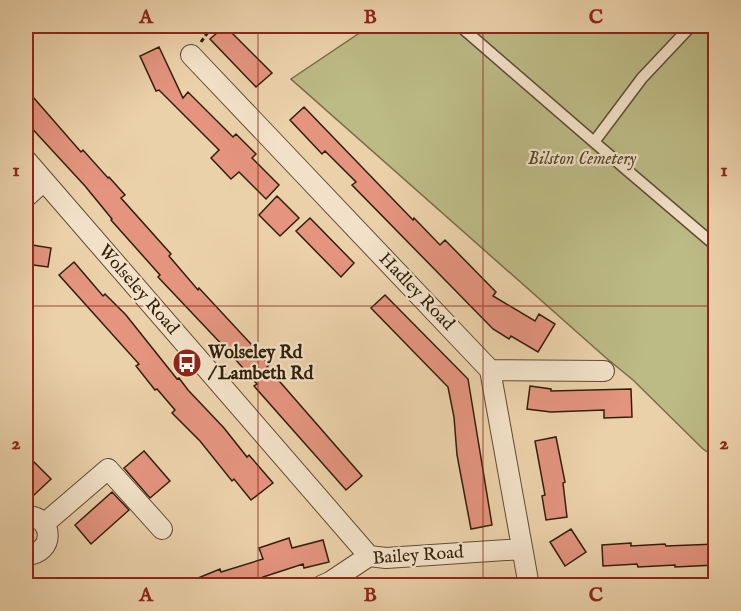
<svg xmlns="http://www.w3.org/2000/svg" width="741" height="611" font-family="'IM FELL English',serif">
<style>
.green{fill:#bcba85;stroke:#766c48;stroke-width:1.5}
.building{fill:#e4947f;stroke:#311f0a;stroke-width:1.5}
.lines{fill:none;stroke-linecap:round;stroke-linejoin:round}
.lane-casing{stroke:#604c32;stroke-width:13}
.street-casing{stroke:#604c32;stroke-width:22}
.path{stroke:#311f0a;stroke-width:3;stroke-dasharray:4.5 3;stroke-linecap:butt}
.lane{stroke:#f2e1c8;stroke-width:10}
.street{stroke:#f2e1c8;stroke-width:20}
.grid{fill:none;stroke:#8f2418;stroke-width:1.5;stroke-opacity:0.55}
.labels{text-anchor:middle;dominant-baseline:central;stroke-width:4.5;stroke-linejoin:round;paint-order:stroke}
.park-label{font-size:18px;font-style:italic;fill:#544629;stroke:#f2e1c8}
.street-label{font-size:18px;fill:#311f0a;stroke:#f2e1c8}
.poi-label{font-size:18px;font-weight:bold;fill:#311f0a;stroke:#f2e1c8;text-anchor:start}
.neatline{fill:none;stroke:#8f2418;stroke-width:2}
.grid-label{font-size:20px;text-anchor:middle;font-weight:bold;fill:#8f2418}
</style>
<rect width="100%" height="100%" fill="#ebd1aa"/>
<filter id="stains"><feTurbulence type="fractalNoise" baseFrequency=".00333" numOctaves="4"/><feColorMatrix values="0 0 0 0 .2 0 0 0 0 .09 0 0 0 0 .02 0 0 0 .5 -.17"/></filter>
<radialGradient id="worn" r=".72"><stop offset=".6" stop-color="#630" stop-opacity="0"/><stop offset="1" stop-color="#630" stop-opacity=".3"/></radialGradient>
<path class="green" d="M370 26H715V457L703 449 633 380 605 357 291 79Z"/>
<path class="building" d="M225 26 272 73 256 87 210 39Z
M159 47 183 98 188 92 233 137 236 134 256 154 252 158 279 185 266 199 239 172 231 179 211 158 219 150 159 90 156 91 140 56Z
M26 89 81 152 83 150 108 178 109 177 125 195 121 198 171 254 169 256 198 290 199 288 250 343 269 365 267 367 362 476 346 490 254 386 257 384 228 351 158 277 160 275 111 220 112 219 85 186 26 122Z
M304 107 413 220 414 218 440 245 445 240 496 292 493 296 535 321 539 314 555 324 538 352 511 336 509 339 493 329 352 185 356 182 325 151 322 154 290 120Z
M277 196 299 218 280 236 259 215Z
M310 218 354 263 341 277 296 231Z
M26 244 51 248 48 267 26 264Z
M74 262 103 296 105 294 126 315 177 379 179 378 188 390 224 428 247 457 249 455 273 483 251 500 234 479 232 481 200 441 172 413 175 410 157 389 155 390 136 366 139 364 59 275Z
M385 295 468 379 492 525 471 529 457 455 454 417 448 387 371 308Z
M530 386 551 389V391L631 389 632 417 604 418V410L551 412 527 409Z
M556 437 565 482 563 483 567 517 546 520 542 496 545 495 535 441Z
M144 451 170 481 150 498 124 468Z
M26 454 51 479 33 496 26 488Z
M112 492 129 510 91 544 75 525Z
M571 529 586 552 565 566 550 542Z
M289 538 292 548 323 540 329 562 304 568 303 564 263 577 264 580 246 585H181L220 569 221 572 263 559 259 548Z
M631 543V546L665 544 666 546 716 544V565L675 567V565L638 567 637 564 603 566 602 545Z"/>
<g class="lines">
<g class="lane-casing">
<path id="lane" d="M460 26 594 142
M691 26 642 78 594 142 716 246"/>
</g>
<g class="street-casing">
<path id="street" d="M191 55 490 370 529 586
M26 160 369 556
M26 197 44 181
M490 370 604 371
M26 516C55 516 55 554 26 555
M44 524 108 469 162 529
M321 586 330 582 369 556 386 558 522 549"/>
</g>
<path class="path" d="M201 42 212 26"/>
<use href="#lane" class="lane"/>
<use href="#street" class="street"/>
</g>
<path class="grid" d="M258 26V586M483 26V586M26 306H716"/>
<defs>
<g id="bus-disc" transform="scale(1.5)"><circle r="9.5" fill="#8f2418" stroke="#f2e1c8"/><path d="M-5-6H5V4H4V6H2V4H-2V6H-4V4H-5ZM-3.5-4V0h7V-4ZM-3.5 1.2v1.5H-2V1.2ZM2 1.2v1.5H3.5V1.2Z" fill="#fff"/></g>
</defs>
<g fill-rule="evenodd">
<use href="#bus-disc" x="187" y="363"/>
</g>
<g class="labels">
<g class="park-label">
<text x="582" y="159">Bilston Cemetery</text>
</g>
<g class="street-label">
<text transform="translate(138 290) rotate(49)">Wolseley Road</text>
<text transform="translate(416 292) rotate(46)">Hadley Road</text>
<text transform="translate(418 556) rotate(-4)">Bailey Road</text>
</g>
<g class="poi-label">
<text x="208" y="353">Wolseley Rd<tspan x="208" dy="21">/ Lambeth Rd</tspan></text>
</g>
</g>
<rect width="741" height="611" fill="none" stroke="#ebd1aa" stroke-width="66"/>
<rect x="33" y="33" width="675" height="545" class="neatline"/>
<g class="grid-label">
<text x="146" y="23">A</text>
<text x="370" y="23">B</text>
<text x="596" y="23">C</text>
<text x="16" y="176">1</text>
<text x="724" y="176">1</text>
<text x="16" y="449">2</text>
<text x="724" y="449">2</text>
<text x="146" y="601">A</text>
<text x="370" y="601">B</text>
<text x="596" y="601">C</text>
</g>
<rect width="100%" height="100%" filter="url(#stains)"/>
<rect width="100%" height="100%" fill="url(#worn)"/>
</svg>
